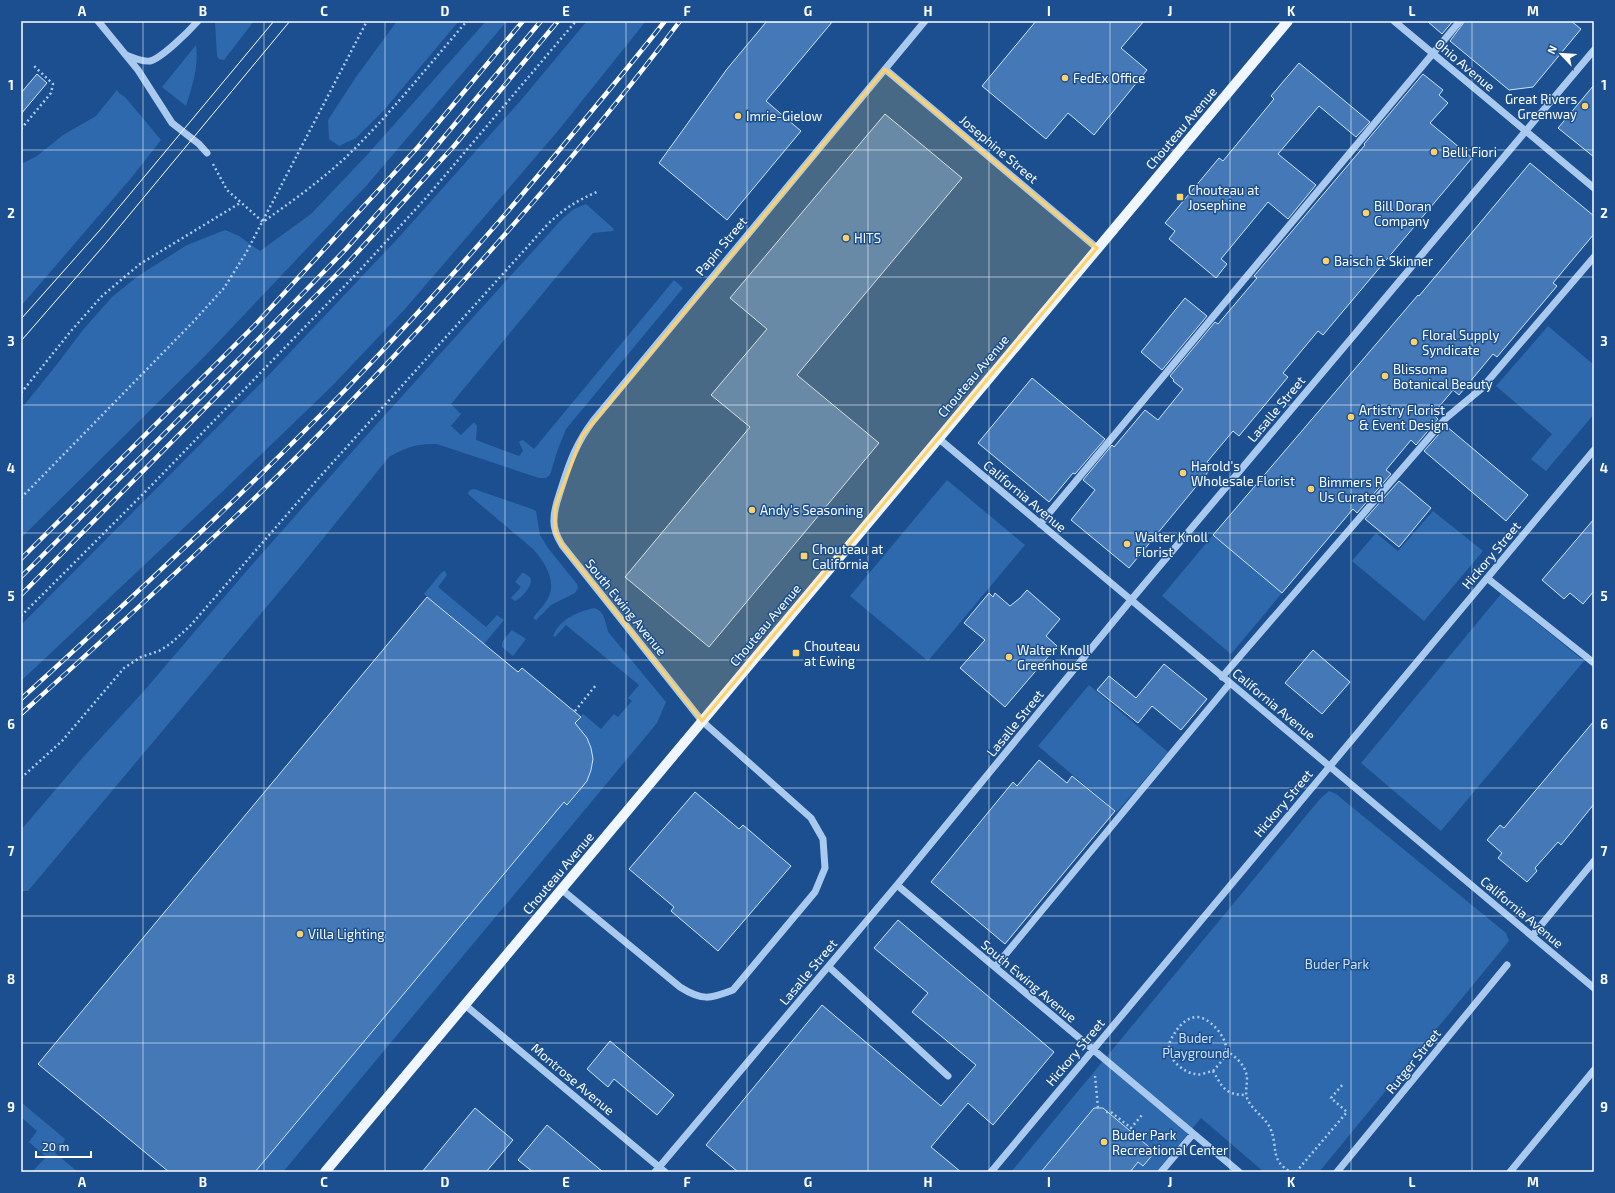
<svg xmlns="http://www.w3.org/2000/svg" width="1615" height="1193" font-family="'Exo 2',sans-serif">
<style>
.green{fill:#2e69ad}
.building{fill:#4478b7;stroke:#cfe3fa}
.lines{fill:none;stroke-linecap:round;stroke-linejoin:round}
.path{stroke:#a9c9ee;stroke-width:2.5;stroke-dasharray:2 3;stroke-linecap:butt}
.minor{stroke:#a9c9ee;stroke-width:7}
.major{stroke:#f0f6ff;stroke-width:10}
.tram{stroke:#fff;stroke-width:1}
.rail-casing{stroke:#fff;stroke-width:4.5}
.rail{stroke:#1b4f8f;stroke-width:3;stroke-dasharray:9;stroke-linecap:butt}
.marked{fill:#ffd166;fill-opacity:0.2;stroke:#ffd166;stroke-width:3;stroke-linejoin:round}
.grid{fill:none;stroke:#fff;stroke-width:1;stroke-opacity:0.55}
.poi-dot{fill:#ffd166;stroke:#1b4f8f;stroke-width:1.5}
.labels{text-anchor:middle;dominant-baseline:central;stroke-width:3;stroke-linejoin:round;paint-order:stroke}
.street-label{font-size:13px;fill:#fff;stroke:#1b4f8f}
.poi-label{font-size:13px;fill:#fff;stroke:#1b4f8f;text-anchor:start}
.park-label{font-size:13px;fill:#cfe3fa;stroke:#1b4f8f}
.neatline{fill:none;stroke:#fff;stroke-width:1.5}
.grid-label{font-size:13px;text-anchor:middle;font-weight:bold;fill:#fff}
</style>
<rect width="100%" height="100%" fill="#1b4f8f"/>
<path class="green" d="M215 21H254L224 60 219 59 217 56Z
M397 21H459L384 110 356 138 339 146 329 139 328 120 356 77Z
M486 21H507L367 185 206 355 21 538V409L58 363 82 331 112 297 138 276 187 245 225 230 239 236 260 251 311 214 367 155Z
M587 21H646L557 132 405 309 332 386 223 491 21 681V625L265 379 401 235 522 99Z
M196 45C199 66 192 87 186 106L162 87Z
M117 90 119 93 125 97 161 140 132 177 21 306V164L37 156 63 135 96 116Z
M586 204 614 229 613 231 593 233 451 404 461 414 451 426 461 435 473 423H475L477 426 476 440 519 456 523 451 519 442 520 441 523 440 534 449 674 280 683 288 566 429 558 449 550 475 546 478H539L437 444C416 444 407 447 389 457L300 567 28 891H21V830L86 754 143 692 250 567 367 435 562 219 574 209Z
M1548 326 1594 365V414L1546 471 1531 459 1552 434 1496 386Z
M947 480 1025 545 928 661 850 596Z
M474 489 532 509 536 511 540 535 548 548 577 584 578 588 575 593 551 605 536 620 533 618C537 612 543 607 547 600 558 583 545 562 533 549L469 495 468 493 470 490Z
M1433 511 1483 551 1424 621 1352 561 1376 533 1398 551Z
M1213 535 1282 593 1231 654 1162 596Z
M445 571 447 575 438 587 486 627 497 615 504 620 484 644 424 594 442 572Z
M522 573H524C527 575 531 577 531 580 532 586 520 600 515 601L511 598 521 587 515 582Z
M1501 594 1584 661 1441 831 1361 763Z
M594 608C606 611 605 625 609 633L666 702 657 723 283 1172H255L564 802 568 805C591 778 606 753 574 724L583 714 601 729 614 714 618 717 632 701 628 698 639 685 566 625 555 637 553 636C560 619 577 612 594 608Z
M512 630 526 639 513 656 502 647C501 640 508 635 512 630Z
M1089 685 1168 752 1117 812 1038 746Z
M1329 791 1336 794 1506 933 1509 941 1319 1172H1264L1201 1118 1156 1172H1011L1320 799Z
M21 1102 65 1139 64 1142 55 1153 78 1172H32L46 1157 29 1142 37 1131 21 1117Z"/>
<path class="building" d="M767 21H833L766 101 801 131 727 220 659 163 727 69Z
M1036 21H1144L1121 48 1147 70 1094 135 1068 113 1046 139 982 86Z
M1427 21H1453L1442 34Z
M1465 21H1571L1581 29 1533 87 1509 90 1450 41Z
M1299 63 1370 122 1356 137 1319 106 1278 154 1316 185 1288 219 1268 202 1221 259 1227 264 1216 278 1169 239 1175 231 1165 223 1219 158 1223 161 1274 99 1271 96Z
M37 74 47 83 21 114V93Z
M1423 74 1443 90 1439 95 1448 103 1430 123 1472 158 1323 335 1318 331 1283 373 1288 377 1239 436 1233 431 1207 462 1213 466 1129 568 1071 520 1095 490 1083 480 1112 445 1114 447 1145 410 1158 420 1183 389 1173 381 1174 380 1170 376 1215 322 1218 324 1257 278 1254 276 1365 145 1364 144Z
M1594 85V157L1558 128Z
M885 114 962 178 797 375 879 443 709 647 625 577 750 427 711 395 767 329 730 298Z
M1530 163 1594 216V234L1553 283 1557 286 1497 357 1493 354 1459 395 1453 390 1433 414 1438 419 1416 445 1411 440 1386 470 1391 474 1357 513 1353 509 1282 593 1213 535 1418 295 1419 296Z
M1185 298 1207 316 1162 370 1141 352Z
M1032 378 1105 439 1075 474 1073 473 1049 502 978 443Z
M1446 426 1528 495 1506 521 1424 451Z
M1399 481 1431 508 1399 547 1365 519Z
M1594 519V591L1583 604 1570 593 1564 599 1542 580Z
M1027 590 1060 619 1046 636 1057 646 1005 707 960 668 985 640 964 623 989 593 993 597 995 593 1010 606 1020 598Z
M427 597 518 672 522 668 581 717 575 723 587 738 591 748 593 759 591 770 587 781 567 805 564 802 255 1172H169L38 1064Z
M1313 650 1350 682 1322 714 1285 683Z
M1164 664 1207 699 1181 730 1152 706 1138 723 1097 690 1109 676 1136 698Z
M1594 721V804L1561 845 1558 842 1535 868 1537 871 1527 882 1498 858 1502 853 1487 840 1500 825 1504 828Z
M1039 760 1067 783 1072 776 1115 811 1005 944 931 882 1013 782 1017 786Z
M695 792 739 829 743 825 791 866 718 951 671 911 674 907 629 869Z
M898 920 1054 1052 993 1125 968 1103 931 1147 961 1172H738L706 1145 822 1005 941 1106 976 1065 912 1012 928 993 874 948Z
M610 1041 674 1095 657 1115 614 1079 608 1087 587 1069Z
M475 1108 513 1140 486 1172H422Z
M1094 1108H1103L1155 1152 1143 1166 1138 1162 1130 1172H1041Z
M547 1125 603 1172H533L518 1160Z"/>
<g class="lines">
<path class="path" d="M21 129 51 93 53 84 33 65
M213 164 227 190 263 222C291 202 319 182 345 158 389 116 427 67 467 21
M21 393 71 331 102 296 140 264 240 203
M21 498 193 322 224 288 246 253 367 21
M21 616 146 491 360 270 425 199 576 21
M575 711 596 685
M21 778 62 741 124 668 141 657 159 651 170 644 190 626 317 480 547 225C563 209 578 200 599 191
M1226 1051C1236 1056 1247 1067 1247 1079 1247 1086 1245 1092 1247 1098 1252 1111 1266 1117 1271 1130 1278 1148 1270 1161 1291 1172
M1213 1071C1218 1065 1225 1059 1226 1051 1228 1038 1209 1016 1196 1017 1187 1018 1181 1024 1176 1031 1173 1036 1169 1041 1169 1047 1167 1058 1184 1073 1195 1074 1200 1076 1207 1072 1213 1071 1223 1088 1225 1095 1247 1095
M1095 1076 1098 1108
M1106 1112H1111L1131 1128 1142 1115
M1296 1172 1347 1112 1331 1098 1344 1083"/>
<path class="minor" d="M98 21 138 70 172 123 199 144 207 153
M1394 21 1594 188
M126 55C133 58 142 62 150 61 162 58 189 31 198 21
M885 69 1097 248
M938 438 1594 988
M1040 524 1460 21
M1487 578 1594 663
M1222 677 1446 418 1481 389 1594 257
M897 885 1239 1172
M561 889 680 987C702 1001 710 999 733 990L815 892 825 868 823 839 811 818 702 721 562 545C557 537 553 529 554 519 554 507 559 496 562 486 570 461 577 442 593 421L925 21
M1532 936 1594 861
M829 967 948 1076
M995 967 1230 683
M465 1005 665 1172
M655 1172 897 885 1131 600 1594 50
M991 1172 1594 450
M1161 1172 1193 1134
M1337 1172 1507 965
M1510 1172 1594 1070"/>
<path class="major" d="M325 1172 1288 21"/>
<path class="tram" d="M21 319 100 230 274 21
M21 341 106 243 290 21"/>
<g class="rail-casing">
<path id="rail" d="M21 559 254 326 418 147 523 21
M21 577 241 357 346 249 429 155 541 21
M21 595 345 266 454 146 558 21
M21 699C132 598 243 495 348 387 427 305 503 219 576 130 606 94 636 58 665 21
M21 714C94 648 166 583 237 515 310 446 380 372 448 298 529 209 608 117 680 21"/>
</g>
<use href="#rail" class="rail"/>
</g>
<path class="marked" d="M885 69 1097 248 702 721 562 545 555 532V507L582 436Z"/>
<path class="grid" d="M143 21V1172M264 21V1172M385 21V1172M505 21V1172M626 21V1172M747 21V1172M868 21V1172M989 21V1172M1110 21V1172M1230 21V1172M1351 21V1172M1472 21V1172M21 150H1594M21 277H1594M21 405H1594M21 533H1594M21 660H1594M21 788H1594M21 916H1594M21 1043H1594"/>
<g class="poi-dot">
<circle cx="1065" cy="78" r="4"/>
<circle cx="1585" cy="106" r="4"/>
<circle cx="738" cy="116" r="4"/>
<circle cx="1434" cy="152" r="4"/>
<rect x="1176" y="193" width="8" height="8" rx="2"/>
<circle cx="1366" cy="213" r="4"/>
<circle cx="846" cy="238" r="4"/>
<circle cx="1326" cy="261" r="4"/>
<circle cx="1414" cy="342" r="4"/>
<circle cx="1385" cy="376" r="4"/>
<circle cx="1351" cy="417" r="4"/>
<circle cx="1183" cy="473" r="4"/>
<circle cx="1311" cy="489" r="4"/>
<circle cx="752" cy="510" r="4"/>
<circle cx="1127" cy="544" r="4"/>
<rect x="800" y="552" width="8" height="8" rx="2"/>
<rect x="792" y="649" width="8" height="8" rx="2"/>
<circle cx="1009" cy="657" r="4"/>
<circle cx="300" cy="934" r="4"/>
<circle cx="1104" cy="1142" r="4"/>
</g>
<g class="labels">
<g class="street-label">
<text transform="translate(1465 65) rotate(40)">Ohio Avenue</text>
<text transform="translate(1181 128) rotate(-50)">Chouteau Avenue</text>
<text transform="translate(999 149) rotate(40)">Josephine Street</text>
<text transform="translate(721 246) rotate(-50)">Papin Street</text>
<text transform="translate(973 376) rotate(-50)">Chouteau Avenue</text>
<text transform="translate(1276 409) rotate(-50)">Lasalle Street</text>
<text transform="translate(1025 496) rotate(40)">California Avenue</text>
<text transform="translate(1491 555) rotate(-50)">Hickory Street</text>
<text transform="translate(626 607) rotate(51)">South Ewing Avenue</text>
<text transform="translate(765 625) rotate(-50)">Chouteau Avenue</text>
<text transform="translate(1274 704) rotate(40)">California Avenue</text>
<text transform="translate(1015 723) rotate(-51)">Lasalle Street</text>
<text transform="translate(1283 803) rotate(-50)">Hickory Street</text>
<text transform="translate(558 873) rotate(-50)">Chouteau Avenue</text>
<text transform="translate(1522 912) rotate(40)">California Avenue</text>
<text transform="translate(808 972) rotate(-50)">Lasalle Street</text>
<text transform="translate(1029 981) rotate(40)">South Ewing Avenue</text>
<text transform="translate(1075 1052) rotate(-50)">Hickory Street</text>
<text transform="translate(1413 1061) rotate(-51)">Rutger Street</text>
<text transform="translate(573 1079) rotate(40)">Montrose Avenue</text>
</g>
<g class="poi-label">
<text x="1073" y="78">FedEx Office</text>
<text x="1577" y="99" text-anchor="end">Great Rivers<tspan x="1577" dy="15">Greenway</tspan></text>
<text x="746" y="116">Imrie-Gielow</text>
<text x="1442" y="152">Belli Fiori</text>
<text x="1188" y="190">Chouteau at<tspan x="1188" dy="15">Josephine</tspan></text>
<text x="1374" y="206">Bill Doran<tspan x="1374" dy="15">Company</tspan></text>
<text x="854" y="238">HITS</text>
<text x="1334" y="261">Baisch &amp; Skinner</text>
<text x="1422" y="335">Floral Supply<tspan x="1422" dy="15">Syndicate</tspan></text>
<text x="1393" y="369">Blissoma<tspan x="1393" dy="15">Botanical Beauty</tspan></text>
<text x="1359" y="410">Artistry Florist<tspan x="1359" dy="15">&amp; Event Design</tspan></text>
<text x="1191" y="466">Harold's<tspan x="1191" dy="15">Wholesale Florist</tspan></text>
<text x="1319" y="482">Bimmers R<tspan x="1319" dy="15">Us Curated</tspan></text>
<text x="760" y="510">Andy's Seasoning</text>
<text x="1135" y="537">Walter Knoll<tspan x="1135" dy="15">Florist</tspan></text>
<text x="812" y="549">Chouteau at<tspan x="812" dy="15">California</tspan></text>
<text x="804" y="646">Chouteau<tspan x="804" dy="15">at Ewing</tspan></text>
<text x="1017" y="650">Walter Knoll<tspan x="1017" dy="15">Greenhouse</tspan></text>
<text x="308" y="934">Villa Lighting</text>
<text x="1112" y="1135">Buder Park<tspan x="1112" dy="15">Recreational Center</tspan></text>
</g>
<g class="park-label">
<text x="1337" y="964">Buder Park</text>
<text x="1196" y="1038">Buder<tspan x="1196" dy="15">Playground</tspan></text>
</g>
</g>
<rect width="1615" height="1193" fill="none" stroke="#1b4f8f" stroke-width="44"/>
<g transform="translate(1561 54) rotate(295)" stroke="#1b4f8f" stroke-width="3" paint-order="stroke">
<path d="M0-3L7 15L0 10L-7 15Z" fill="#ffffff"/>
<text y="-6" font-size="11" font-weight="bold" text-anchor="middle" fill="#ffffff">N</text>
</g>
<path d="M36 1151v6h55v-6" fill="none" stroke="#ffffff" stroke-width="2"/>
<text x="42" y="1151" font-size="12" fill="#ffffff" stroke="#1b4f8f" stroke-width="3" paint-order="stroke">20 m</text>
<rect x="22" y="22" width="1571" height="1149" class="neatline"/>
<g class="grid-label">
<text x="82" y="16">A</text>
<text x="203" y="16">B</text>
<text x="324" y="16">C</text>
<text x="445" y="16">D</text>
<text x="566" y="16">E</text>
<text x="687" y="16">F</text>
<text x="808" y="16">G</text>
<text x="928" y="16">H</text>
<text x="1049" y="16">I</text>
<text x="1170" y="16">J</text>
<text x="1291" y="16">K</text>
<text x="1412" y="16">L</text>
<text x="1533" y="16">M</text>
<text x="11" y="90">1</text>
<text x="1604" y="90">1</text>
<text x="11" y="218">2</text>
<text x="1604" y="218">2</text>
<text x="11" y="346">3</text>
<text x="1604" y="346">3</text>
<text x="11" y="473">4</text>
<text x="1604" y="473">4</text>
<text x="11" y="601">5</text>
<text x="1604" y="601">5</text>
<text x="11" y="729">6</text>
<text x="1604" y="729">6</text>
<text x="11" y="856">7</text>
<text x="1604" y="856">7</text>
<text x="11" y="984">8</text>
<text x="1604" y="984">8</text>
<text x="11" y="1112">9</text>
<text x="1604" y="1112">9</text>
<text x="82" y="1187">A</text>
<text x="203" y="1187">B</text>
<text x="324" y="1187">C</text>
<text x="445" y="1187">D</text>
<text x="566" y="1187">E</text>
<text x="687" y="1187">F</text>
<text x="808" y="1187">G</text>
<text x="928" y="1187">H</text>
<text x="1049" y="1187">I</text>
<text x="1170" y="1187">J</text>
<text x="1291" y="1187">K</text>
<text x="1412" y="1187">L</text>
<text x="1533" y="1187">M</text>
</g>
</svg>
